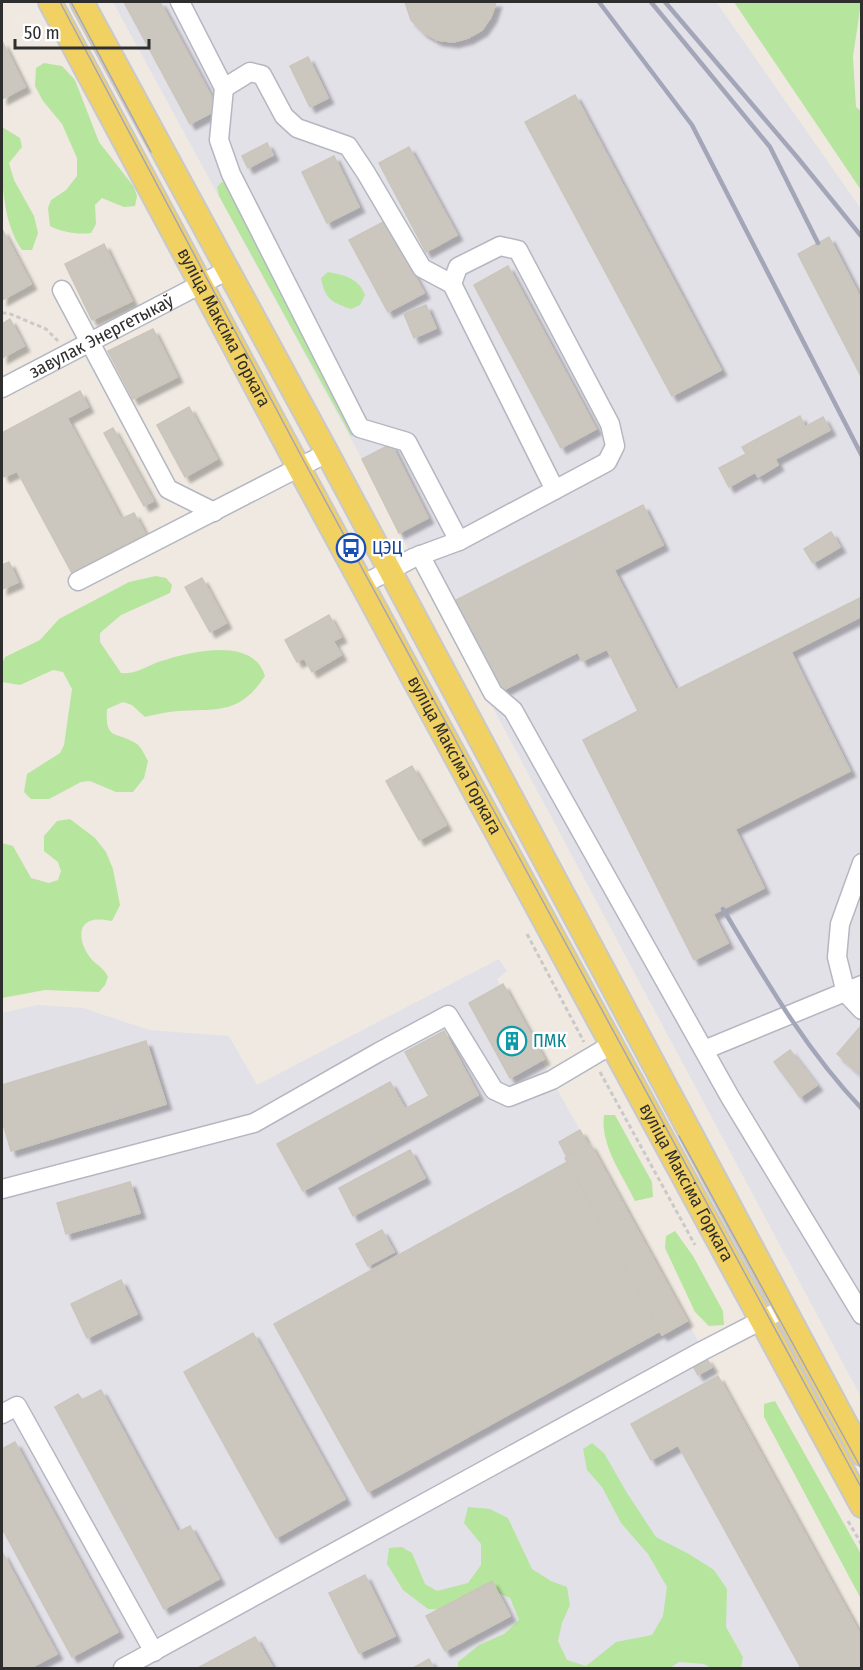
<svg xmlns="http://www.w3.org/2000/svg" width="863" height="1670" font-family="'Fira Sans Condensed',sans-serif">
<style>
.industrial{fill:#e3e1e8}
.green{fill:#b6e59e}
.building{fill:#cbc7bf;stroke:#cbc5ba;stroke-width:1.5;filter:url(#shadow)}
.lines{fill:none;stroke-linecap:round;stroke-linejoin:round}
.minor-casing{stroke:#b4b7c1;stroke-width:21}
.major-casing{stroke:#c9c9c9;stroke-width:26}
.path{stroke:#c9c9c9;stroke-width:3;stroke-dasharray:4.5 3;stroke-linecap:butt}
.minor{stroke:#fff;stroke-width:18}
.major{stroke:#f2d163;stroke-width:22}
.tram{stroke:#a3a6b8;stroke-width:1.5}
.rail{stroke:#a3a6b8;stroke-width:4.5}
.labels{text-anchor:middle;dominant-baseline:central;stroke-width:4.5;stroke-linejoin:round;paint-order:stroke}
.street-label{font-size:18px;fill:#2e2e2e;stroke:#fff}
.transit-label{font-size:18px;fill:#164399;stroke:#fff;text-anchor:start}
.culture-label{font-size:18px;fill:#0d838f;stroke:#fff;text-anchor:start}
</style>
<defs>
<filter id="shadow"><feDropShadow dx="5.5" dy="5.5" stdDeviation="1.5" flood-color="#0004"/></filter>
</defs>
<rect width="100%" height="100%" fill="#efe9e1"/>
<path class="industrial" d="M113 2H716L861 209V1397L413 558 362 459Z
M499 959 507 971 497 979 500 985 503 984 544 1059 542 1061 552 1080 588 1145 590 1144 861 1638V1668H2V1013L37 1005 83 1008 149 1030 229 1036 257 1085Z"/>
<path class="green" d="M734 2H861L853 57 856 107 861 111V190Z
M44 63 62 66 75 80 99 142 134 187 137 196 135 206 124 207 102 198 95 205 96 224 91 233C79 235 61 232 50 226L48 208 51 200 66 190 77 176V158L62 124 43 101 35 86 36 68Z
M2 127 20 138 22 147 9 163 14 180 34 216 38 233 32 250H22C0 220 1 165 2 127Z
M222 182 230 183 357 432 351 436 219 196 217 187Z
M328 272C344 275 359 278 365 295L360 305 351 309C331 302 325 299 321 278Z
M156 576 166 578 172 585 170 593 121 615 100 633V642L121 673C137 675 149 664 165 660 193 651 254 637 265 676 237 719 212 707 169 712 161 713 153 715 145 717L132 705 123 702 107 709C105 742 116 730 137 744 142 748 145 756 148 761L144 778 133 792H116L90 781 81 782 49 799H31L24 792 27 774 60 753 64 745 72 689 63 672 53 670 20 685 2 682V664L5 657 40 640 59 619 129 582Z
M70 819 95 838 106 852 113 869 120 905 112 921C106 920 99 919 93 920 75 924 81 945 89 956 95 965 102 965 108 977L105 985 99 992 45 990 2 998V843L13 846 31 878 49 883 58 880 61 871 58 862 44 851V836L57 821Z
M604 1115H615L652 1182 653 1197 635 1201C622 1174 600 1145 604 1115Z
M675 1231 693 1256 723 1311 724 1325 709 1326 695 1312 665 1248 666 1236Z
M775 1401 861 1554V1599L764 1417V1404Z
M592 1443 604 1453 627 1493 656 1537 689 1554 714 1570 727 1589 726 1627 743 1657 741 1668H711L704 1664 679 1662 670 1668H458V1662L479 1645 504 1634 519 1620 510 1598 496 1592 450 1610 428 1609 403 1590 387 1564 389 1548 402 1547 412 1553 425 1584 437 1591 468 1583 481 1565V1544L464 1523 468 1507 490 1509 508 1518 532 1569 551 1581 567 1587 570 1605 562 1623 558 1641 567 1660 586 1666 616 1642 652 1635 663 1616 667 1587 648 1554 621 1523 602 1487 587 1470 583 1449Z"/>
<path class="building" d="M124 2H160L218 109 190 124Z
M405 2H496L491 17 482 30 468 38 453 42 437 40 423 32 411 20Z
M2 41 25 87 2 99Z
M308 57 328 98 310 107 290 66Z
M575 95 721 370 672 396 525 122Z
M267 143 273 155 248 168 242 156Z
M409 147 457 235 426 252 379 163Z
M334 156 359 207 327 223 302 172Z
M385 221 424 293 388 312 349 240Z
M2 229 31 284 2 300Z
M829 237 862 301V378L798 254Z
M104 244 132 301 92 320 65 264Z
M508 266 596 429 561 448 474 285Z
M426 305 436 328 414 338 404 314Z
M10 319 24 346 2 358V324Z
M153 329 177 377 133 399 108 351Z
M80 391 88 407 67 418 121 519 134 513 145 534 72 573 17 471 4 477 2 473V433Z
M189 407 217 459 185 477 157 425Z
M800 416 805 427 823 417 830 430 775 459 778 465 758 477 755 472 729 487 719 468 746 454 742 447Z
M113 428 153 501 144 506 104 433Z
M391 444 428 518 399 533 362 459Z
M643 505 663 545 614 570 676 690 862 597V616L791 652 850 771 735 829 764 888 713 914 728 943 694 960 583 740 638 711 607 649 582 661 578 652 499 692 454 601Z
M831 532 840 547 813 563 804 549Z
M9 562 18 582 2 589V565Z
M202 578 226 623 210 632 185 587Z
M329 615 341 637 333 641 341 655 312 672 304 658 297 662 285 640Z
M412 766 446 825 419 840 386 781Z
M503 984 544 1059 510 1078 469 1003Z
M860 1027 862 1029V1076L837 1054Z
M444 1031 478 1095 303 1191 277 1144 390 1082 405 1109 429 1096 405 1052Z
M146 1041 166 1104 11 1151 2 1120V1085Z
M790 1050 817 1085 800 1097 774 1062Z
M580 1130 588 1145 567 1157 559 1142Z
M590 1144 687 1321 662 1335 565 1158Z
M410 1150 425 1178 353 1216 339 1188Z
M567 1162 660 1331 368 1492 274 1324Z
M130 1182 140 1213 66 1234 57 1203Z
M382 1230 394 1252 368 1266 356 1244Z
M121 1280 137 1314 87 1338 71 1304Z
M253 1333 345 1499 276 1538 184 1372Z
M706 1358 712 1367 698 1375 693 1366Z
M718 1376 862 1638V1668H801L678 1445 651 1460 631 1424Z
M101 1390 178 1532 190 1526 219 1579 164 1609 55 1407 78 1394 82 1400Z
M15 1442 118 1632 72 1657 2 1528V1449Z
M2 1552 57 1654 30 1668H2Z
M365 1575 395 1636 359 1653 329 1593Z
M492 1581 510 1616 445 1651 426 1616Z
M255 1637 273 1668H198Z
M429 1659 434 1668H413Z"/>
<g class="lines">
<g class="minor-casing">
<g id="minor">
<path d="M180 2 224 88 219 140 231 174 360 428 407 442 459 541"/>
<path d="M224 88 250 72 262 75 284 116 297 128 348 146 366 173 422 268 452 284"/>
<path d="M62 290 168 489 214 512"/>
<path id="s1" d="M2 388 228 270"/>
<path d="M420 555 493 693 513 710 730 1097 862 1315"/>
<path d="M78 581 327 453"/>
<path d="M362 585 413 558 459 541 607 462 615 446 610 424 518 250 500 246 458 267 452 284 555 490"/>
<path d="M862 863 840 924 837 957 846 993 862 1010"/>
<path d="M704 1050 862 985"/>
<path d="M2 1189 254 1123 379 1052 448 1015 494 1090 509 1097 552 1080 611 1045"/>
<path d="M2 1414 17 1406 154 1652"/>
<path d="M123 1668 702 1351 783 1309"/>
</g>
</g>
<g class="major-casing">
<g id="major">
<path id="s2" d="M50 2 299 468 862 1506"/>
<path d="M82 2 324 447 862 1454"/>
</g>
</g>
<path class="path" d="M2 313H8L46 329 58 341
M527 934 584 1042
M600 1072 695 1245
M848 1521 862 1545"/>
<use href="#minor" class="minor"/>
<use href="#major" class="major"/>
<path class="tram" d="M60 2 306 465 862 1489
M71 2 151 152
M679 1136 862 1470"/>
<path class="rail" d="M599 2 692 125 862 456
M651 2 770 147 818 243
M665 2 797 157 862 237
M723 909C765 979 805 1049 862 1109"/>
</g>
<defs>
<g id="bus-ring" transform="scale(1.5)"><circle r="9.5" fill="#fff" stroke="#1a4fb4" stroke-width="1.5"/><path d="M-5-6H5V4H4V6H2V4H-2V6H-4V4H-5ZM-3.5-4V0h7V-4ZM-3.5 1.2v1.5H-2V1.2ZM2 1.2v1.5H3.5V1.2Z" fill="#1a4fb4"/></g>
<g id="building-ring" transform="scale(1.5)"><circle r="9.5" fill="#fff" stroke="#0f9aa8" stroke-width="1.5"/><path d="M-4-6H4V6H1V3H-1V6H-4ZM-2.5-4.3h1.7v1.8h-1.7ZM.8-4.3h1.7v1.8H.8ZM-2.5-1h1.7V.8h-1.7ZM.8-1h1.7V.8H.8Z" fill="#0f9aa8"/></g>
</defs>
<g fill-rule="evenodd">
<use href="#bus-ring" x="351" y="548"/>
<use href="#building-ring" x="512" y="1041"/>
</g>
<g class="labels">
<g class="street-label">
<text stroke="none"><textPath href="#s2" startOffset="369">вуліца Максіма Горкага</textPath></text>
<text stroke="none"><textPath href="#s1" startOffset="112">завулак Энергетыкаў</textPath></text>
<text stroke="none"><textPath href="#s2" startOffset="855">вуліца Максіма Горкага</textPath></text>
<text stroke="none"><textPath href="#s2" startOffset="1341">вуліца Максіма Горкага</textPath></text>
</g>
<g class="transit-label">
<text x="372" y="548">ЦЭЦ</text>
</g>
<g class="culture-label">
<text x="533" y="1041">ПМК</text>
</g>
</g>
<rect width="863" height="1670" fill="none" stroke="#2e2e2e" stroke-width="6"/>
<path d="M15 39v9h134v-9" fill="none" stroke="#2e2e2e" stroke-width="3"/>
<text x="24" y="39" font-size="18" fill="#2e2e2e" stroke="#ffffff" stroke-width="4.5" paint-order="stroke">50 m</text>
</svg>
